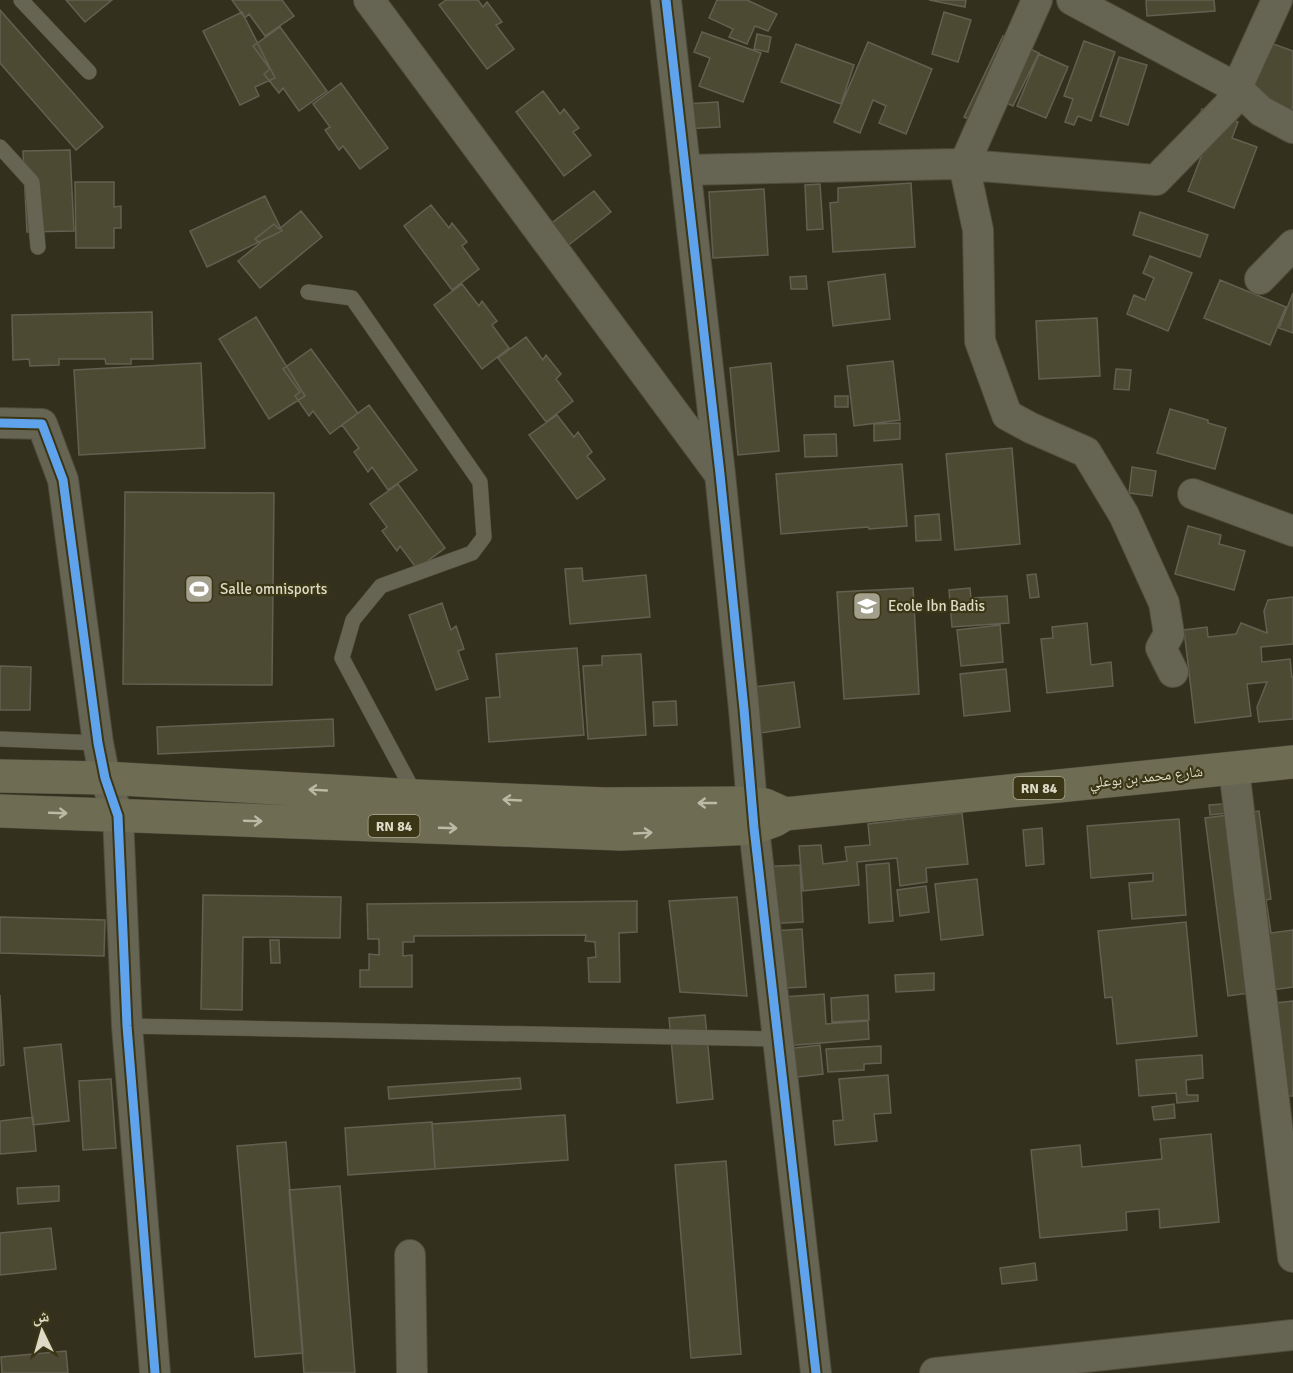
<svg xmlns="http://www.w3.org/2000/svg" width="1293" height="1373" font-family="Signika,'Noto Naskh Arabic',sans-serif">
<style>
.building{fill:#4d4a34;stroke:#636051;stroke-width:1.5}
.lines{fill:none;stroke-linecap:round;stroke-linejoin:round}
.service-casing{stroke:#504d3d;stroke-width:16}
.minor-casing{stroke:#504d3d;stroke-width:32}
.primary-casing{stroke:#504d3d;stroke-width:34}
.service{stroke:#666453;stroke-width:15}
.minor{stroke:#666453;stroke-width:30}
.primary{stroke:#6f6c54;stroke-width:33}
.cycleway-casing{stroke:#3b3615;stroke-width:13}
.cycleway{stroke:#60a3ed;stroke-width:9}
.oneway{stroke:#bcbaa5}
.labels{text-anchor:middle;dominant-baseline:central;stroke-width:4.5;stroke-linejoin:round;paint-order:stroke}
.shield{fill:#3b3615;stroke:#acaa92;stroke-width:1.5}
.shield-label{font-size:14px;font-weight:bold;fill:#dddbc8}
.poi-label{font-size:15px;fill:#dddbc8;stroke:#3b3615;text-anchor:start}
.street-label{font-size:15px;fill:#dddbc8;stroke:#3b3615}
</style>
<rect width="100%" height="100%" fill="#33301d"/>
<path class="building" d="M66 0H112L85 22Z
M232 0H282L294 16 265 36 249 14 245 18Z
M446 0H478L483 7 487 2 502 22 496 25 514 49 487 69 439 5Z
M717 0H747L777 14 768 31 755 26 747 44 729 37 733 29 709 18Z
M929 0H966L965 7Z
M1146 0H1214L1215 11 1147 16Z
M0 10 103 127 76 150 0 63Z
M242 12 275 78 255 87 259 96 240 105 203 31Z
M944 12 971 20 958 62 932 54Z
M280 27 327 91 299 111 283 88 279 93 264 74 270 69 253 46Z
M702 32 761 53 743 102 699 86 710 58 694 52Z
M757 34 771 37 768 52 754 49Z
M1003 36 1039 53 1013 106 998 99 985 126 964 117Z
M1084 41 1115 52 1091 121 1078 116 1074 125 1065 122 1073 99 1064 96Z
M868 42 932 69 906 134 879 123 886 106 873 100 860 133 834 122Z
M1268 42 1293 51V106L1289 117 1247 103Z
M796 44 854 65 841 104 781 82Z
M1039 54 1068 67 1046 118 1017 106Z
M1119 57 1147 65 1128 125 1100 116Z
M341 83 388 148 360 169 343 146 339 150 325 130 330 127 313 104Z
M543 91 560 114 564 109 579 128 573 132 591 155 564 176 516 112Z
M718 102 720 127 685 129 684 104Z
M1202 109 1238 122 1232 138 1257 147 1234 208 1188 191 1206 144 1191 138Z
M70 150 74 231 27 232 23 151Z
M75 182H114V207L121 206V228H114V248H76Z
M911 183 915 247 833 252 830 203 838 202V188Z
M820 184 823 229 807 230 805 185Z
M764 189 768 255 713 258 709 192Z
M594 191 611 212 566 247 549 225Z
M265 196 282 231 207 267 190 231Z
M431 205 449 228 452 223 467 242 462 246 479 269 452 290 404 226Z
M301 211 322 237 260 288 238 261 260 243 255 239 274 224 279 229Z
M1140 212 1208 235 1200 257 1133 235Z
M1150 256 1192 273 1168 331 1127 314 1134 295 1145 300 1154 278 1143 273Z
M885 274 890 319 833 326 828 282Z
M806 276 807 289H791L790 277Z
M1220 280 1286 307 1270 345 1204 318Z
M462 284 479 306 482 301 497 321 492 325 509 348 482 369 434 305Z
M1293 293V333L1279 328Z
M152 312 153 359H131V364H106L105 359H59V365L30 366 29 359 13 360 12 315Z
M256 317 305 396 269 419 219 339Z
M1097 318 1100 376 1039 379 1036 321Z
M526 337 543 360 546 355 561 374 556 379 573 401 546 422 498 358Z
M311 349 358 413 330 434 313 411 309 416 295 396 300 392 283 369Z
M893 361 900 420 854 426 847 366Z
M201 363 205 448 79 455 74 370Z
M771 363 779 451 738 455 730 368Z
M1116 369 1131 370 1129 390 1114 389Z
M835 396H848V407H835Z
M369 405 417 470 388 490 372 467 368 472 354 452 359 448 342 425Z
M1170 409 1208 420V423L1226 428 1215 469 1157 453Z
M557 415 574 437 578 432 592 452 587 456 605 479 577 499 529 435Z
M900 423V439L874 441V424Z
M836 434 837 456 805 457 804 435Z
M1012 448 1020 544 955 550 946 454Z
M902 464 907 526 869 529 868 527 781 534 776 474Z
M1132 467 1156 471 1152 496 1129 493Z
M398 484 445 548 417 569 400 546 397 551 382 531 387 527 370 504Z
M125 492 274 493 272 685 123 684Z
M939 514 941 540 916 541 915 516Z
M1188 526 1221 535 1219 544 1245 551 1234 590 1175 574Z
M582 568 583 581 646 575 650 617 570 624 565 569Z
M1036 574 1039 597 1030 598 1027 575Z
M913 588 919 694 844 699 837 592Z
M970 588 971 598 1007 596 1009 623 952 627 949 590Z
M1293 597V644L1261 647 1262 662 1290 659 1292 677H1293V719L1259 722 1257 707 1267 682 1247 684 1251 716 1195 723 1184 630 1207 627 1208 637 1236 634 1241 623 1267 633 1264 611 1268 600Z
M442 603 451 630 456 626 464 649 458 651 468 679 436 690 409 615Z
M1087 623 1091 665 1111 662 1113 686 1047 693 1041 639 1053 638 1052 627Z
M1000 625 1003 662 961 666 957 630Z
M577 648 584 735 489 742 486 698 500 697 496 654Z
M641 654 646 735 588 739 583 666 602 665V656Z
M0 666 31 667 30 710H0Z
M1006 669 1010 711 964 716 960 674Z
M794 682 800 727 760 733 754 687Z
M676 701 677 725 654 726 653 702Z
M333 719 334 746 158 754 157 727Z
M1235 803 1236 812 1210 815 1209 805Z
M1259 811 1271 899 1266 900 1271 933 1293 930V987L1228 996 1205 818Z
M962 813 968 864 926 868 927 882 900 886 897 858 857 862 859 885 803 891 799 846 821 845 823 864 847 861 845 847 870 845 868 824Z
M1179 819 1186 915 1132 919 1129 883 1153 881V873L1091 878 1087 826Z
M1042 828 1044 864 1026 866 1023 830Z
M889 863 893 921 869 923 866 865Z
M800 865 803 922 760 924 757 867Z
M977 879 983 935 941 940 935 884Z
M926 886 929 912 900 916 897 890Z
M203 895 341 897 340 938 243 937 242 1010 201 1009Z
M737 897 747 996 680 992 669 901Z
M637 901V932L619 933 620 982H589L588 958 596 957 595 942 585 941 586 935 414 936V942H403V956L412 955V987H360V970H369V954L379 955V939H368L367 904Z
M0 917 105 920 104 956 0 953Z
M1186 922 1197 1036 1117 1044 1112 997 1105 998 1098 931Z
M802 929 806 987 763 989 759 932Z
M270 940H279L280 963H271Z
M934 973V990L896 992 895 975Z
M824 994 826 1024 868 1021 869 1039 773 1047 769 998Z
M0 995 4 1065 0 1066Z
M868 995 869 1020 832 1022 831 998Z
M1293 1001V1096H1287L1276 1003Z
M705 1015 713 1099 677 1103 669 1018Z
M61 1044 69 1121 33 1125 24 1048Z
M820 1045 823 1074 780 1079 777 1050Z
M881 1046V1063L864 1064V1070L828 1072 826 1049Z
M1202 1055 1203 1078 1186 1080 1187 1095H1198V1101L1177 1103 1176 1093 1139 1096 1136 1060Z
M888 1075 891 1113 874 1114 877 1141 835 1145 833 1121 843 1120 839 1079Z
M520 1078 521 1089 389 1099 388 1087Z
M111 1079 116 1148 83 1150 79 1081Z
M1174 1104 1175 1118 1154 1120 1152 1107Z
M565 1115 568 1160 435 1169 432 1124Z
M33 1117 36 1151 0 1154V1121Z
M432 1122 435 1169 348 1175 345 1128Z
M1211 1134 1219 1222 1160 1228 1159 1209 1126 1212 1127 1230 1040 1238 1031 1150 1080 1145 1082 1167 1162 1159 1160 1139Z
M286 1142 303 1353 255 1357 237 1146Z
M726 1161 741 1354 691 1358 675 1165Z
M59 1186V1201L18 1204 17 1188Z
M340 1186 355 1373H304L289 1190Z
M51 1228 56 1269 0 1275V1233Z
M1035 1263 1037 1280 1002 1284 1000 1268Z
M66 1351 68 1373H2L1 1357Z"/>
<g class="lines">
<g class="service-casing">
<path id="service" d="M21 0 89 72
M0 147 32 182 38 247
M308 292 352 298 480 482 484 537 472 553 381 586 353 620 342 658 416 796
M0 739 98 743
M127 1026 778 1039"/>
</g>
<g class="minor-casing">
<path id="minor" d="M369 0 718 472
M666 0 720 474 744 709 754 828 816 1373
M1037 0 964 165 978 230 980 341 1007 415 1031 428 1086 452 1124 515 1164 603 1169 634 1161 648 1173 672
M1072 0 1237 88 1261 111 1293 128
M685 170 955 164 1156 180 1229 105 1277 0
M1260 279 1293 245
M0 423 42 424 63 480 98 743 105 778 118 816 127 1026 155 1373
M1193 494 1293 531
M1234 769 1293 1257
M410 1255 412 1373
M935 1373 1293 1335"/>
</g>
<g class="primary-casing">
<path id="primary" d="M0 776 105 778 416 796 604 804 751 803 765 805 785 814
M0 811 621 834 754 828 775 820 785 814 1293 762"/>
</g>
<use href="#service" class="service"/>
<use href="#minor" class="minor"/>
<use href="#primary" class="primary"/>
<g class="cycleway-casing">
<path id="cycleway" d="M666 0 720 474 744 709 754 828 816 1373
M0 423 42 424 63 480 98 743 105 778 118 816 127 1026 155 1373"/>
</g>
<use href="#cycleway" class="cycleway"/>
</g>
<defs><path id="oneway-shaft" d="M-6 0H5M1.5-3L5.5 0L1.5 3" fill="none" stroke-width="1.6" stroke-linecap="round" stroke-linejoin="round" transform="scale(1.5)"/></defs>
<g class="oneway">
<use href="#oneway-shaft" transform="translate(318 790) rotate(-177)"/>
<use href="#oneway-shaft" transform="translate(512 800) rotate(-177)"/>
<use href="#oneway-shaft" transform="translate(707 803) rotate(180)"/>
<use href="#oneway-shaft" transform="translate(58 813) rotate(2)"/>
<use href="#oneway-shaft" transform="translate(253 821) rotate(2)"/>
<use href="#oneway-shaft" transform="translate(448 828) rotate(2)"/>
<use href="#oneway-shaft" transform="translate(643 833) rotate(-3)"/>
</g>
<defs>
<g id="stadium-square" transform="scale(1.5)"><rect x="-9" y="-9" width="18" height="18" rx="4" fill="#a29f8c" stroke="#3b3615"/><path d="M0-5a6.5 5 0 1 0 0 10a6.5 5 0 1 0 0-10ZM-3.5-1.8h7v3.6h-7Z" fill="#fff"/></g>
<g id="school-square" transform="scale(1.5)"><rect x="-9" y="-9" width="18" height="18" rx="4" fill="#a29f8c" stroke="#3b3615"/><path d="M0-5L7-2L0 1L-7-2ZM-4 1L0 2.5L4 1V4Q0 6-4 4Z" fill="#fff"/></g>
</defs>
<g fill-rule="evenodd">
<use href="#stadium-square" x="199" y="589"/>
<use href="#school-square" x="867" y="606"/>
</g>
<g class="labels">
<g class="shield">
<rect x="1013.5" y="777" width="51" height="22" rx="4.5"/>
<rect x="368.5" y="815" width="51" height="22" rx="4.5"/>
</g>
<g class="shield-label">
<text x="1039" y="788">RN 84</text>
<text x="394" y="826">RN 84</text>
</g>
<g class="poi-label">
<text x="220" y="589">Salle omnisports</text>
<text x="888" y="606">Ecole Ibn Badis</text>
</g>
<g class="street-label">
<text transform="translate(1146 777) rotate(-6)">شارع محمد بن بوعلي</text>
</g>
</g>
<g transform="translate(42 1331) rotate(355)" stroke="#3b3615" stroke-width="4.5" paint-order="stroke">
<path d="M0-4.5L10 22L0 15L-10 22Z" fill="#dddbc8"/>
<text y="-9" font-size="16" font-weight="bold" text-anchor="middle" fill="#dddbc8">ش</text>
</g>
</svg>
